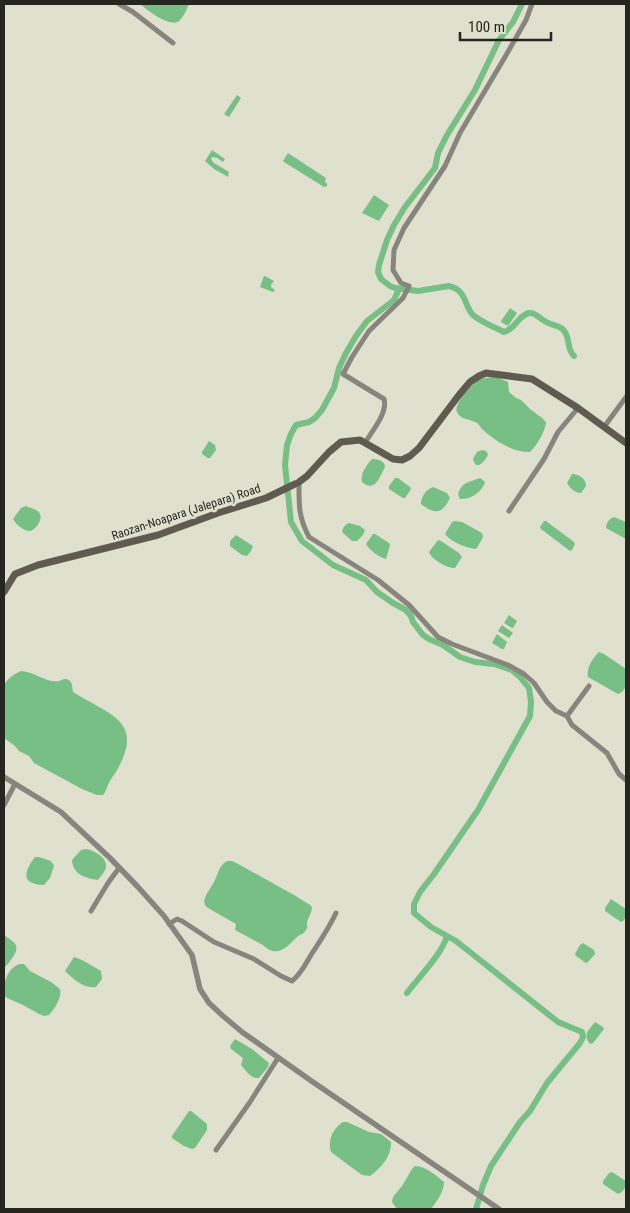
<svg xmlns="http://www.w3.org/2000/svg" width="630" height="1213" font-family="'Roboto Condensed',sans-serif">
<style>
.water{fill:#78bf85}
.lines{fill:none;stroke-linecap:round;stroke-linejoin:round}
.canal{stroke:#78bf85;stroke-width:6}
.minor{stroke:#88857e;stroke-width:5}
.tertiary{stroke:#88857e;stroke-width:5.5}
.secondary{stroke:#5f5b51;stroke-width:7}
.labels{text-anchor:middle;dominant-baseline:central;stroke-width:5;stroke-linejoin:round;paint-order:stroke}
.street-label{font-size:12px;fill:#262620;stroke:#dfe0ce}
</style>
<rect width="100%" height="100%" fill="#dfe0ce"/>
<path class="water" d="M140 4H189C187 9 183 18 179 21 170 28 147 10 140 4Z
M237 95 241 98 229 117 224 114Z
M212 150 225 159 223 162 217 158 212 157 211 159 214 163 229 172 228 177 214 169 205 161Z
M288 153 326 178 325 182 327 184V186L324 187 284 162 283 161Z
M374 195 389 205 379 221 362 213Z
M264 276H265L274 281 271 285V287L275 290 273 292 260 287Z
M510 308 517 313 508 326 501 322V321Z
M492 377 499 378 508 382 509 392 516 398 521 400 530 409 542 418 546 422C546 430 536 447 530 452 512 452 495 441 482 429 480 427 479 424 477 423 471 419 460 420 457 412 453 404 473 383 480 379 484 378 488 378 492 377Z
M209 441 215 445 216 450 210 458H208L202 454V452Z
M482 450 486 451 488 454C487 458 483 463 479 465H476L474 462 473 459 477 452Z
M372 459C378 459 385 461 385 467 379 478 375 493 362 482 360 473 367 465 372 459Z
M572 474C580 474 586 479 586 486L581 493C575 493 570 488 567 483Z
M395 478H398L410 487 411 489 405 498H403L389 489V486Z
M480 478 484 481 485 483C480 493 472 499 460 499L458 494C463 481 468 483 480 478Z
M433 487 447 493 450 498C442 515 434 514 421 504 421 496 426 490 433 487Z
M26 506C30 508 39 510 40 514 43 520 35 530 30 531 23 531 16 524 13 519L21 508Z
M614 517 626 522V539L606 528C606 523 610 518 614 517Z
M455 521 462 522 482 533 483 537 477 548 475 549C464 547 451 542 445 534L452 522Z
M544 521H546L574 542 575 544 572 550 570 551 541 529 540 527Z
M349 523 360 526 365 530 363 535 357 541H352L342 532C343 528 344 525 349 523Z
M373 534H375L389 543 390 545 386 559C379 557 369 550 366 544Z
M236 535 253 546 251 551 247 556 242 555 230 546V541Z
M438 540 441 541 459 553 462 557 455 568C447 568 432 560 429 552Z
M509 615 517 621 513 628H512L504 623Z
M502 625 513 633 509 638 498 631Z
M497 634 507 642 504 649H502L492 643Z
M599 652 604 654 626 669V687L622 692 618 694 588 677C586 668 593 658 599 652Z
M21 671C37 672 50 687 64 679 73 679 72 686 73 692 109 715 146 720 116 772 113 776 110 780 108 785 106 789 106 792 103 795H97L82 789 34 763 29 756 19 751 15 746 4 738V685C8 678 14 674 21 671Z
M86 849C93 850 107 857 106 866 106 871 101 876 98 880 86 878 73 875 72 860L81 850Z
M35 857H39L51 861 54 866 50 878 44 885C40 885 31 884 28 880 23 874 31 862 35 857Z
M227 861H232L240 865 294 895 310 905 312 907C312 913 308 917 307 923 306 928 309 925 306 930 303 935 300 934 297 937 287 947 277 959 263 945L235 930 236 924 208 908 205 905 204 901 206 895 214 882 220 868 223 864Z
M611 899 626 909C626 914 627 919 621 922L605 911V908Z
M4 935C14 942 21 945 13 957 10 961 8 964 5 967H4Z
M583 943 594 950 595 954 588 962 586 963 576 956 575 954 580 945Z
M74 957 82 960 101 971 102 979 96 987C84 989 73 979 65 971Z
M19 964H24L30 971 51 982 60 989C62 998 55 1008 49 1015L44 1016 39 1014 23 1005 7 998 4 995C4 982 6 970 19 964Z
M595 1022 603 1027 604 1029 593 1043 590 1044C582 1034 589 1030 595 1022Z
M235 1039 252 1049 269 1063 268 1067 259 1078C251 1079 246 1071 241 1065L243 1058 231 1049 230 1046Z
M189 1111H191L207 1124V1130L195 1148 192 1149 184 1146 172 1138V1136Z
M343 1122H347L369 1132 381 1134 391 1142C392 1156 381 1168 370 1176L362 1175 331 1152C327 1141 333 1128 343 1122Z
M415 1166C426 1166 435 1175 444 1182 444 1192 437 1201 431 1209H397L392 1202 393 1197 402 1186 412 1169Z
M612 1172 626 1181C626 1187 624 1192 618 1194L603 1184V1181L609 1173Z"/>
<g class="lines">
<path class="canal" d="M522 4 513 22 499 40 475 90 447 135 438 153 435 168 405 207 394 225 387 240 379 265 378 272 381 279 390 286 395 288 418 291 449 286C467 290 464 306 473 315 481 322 494 327 504 332 517 328 517 316 529 313 535 312 538 317 543 320 548 324 556 325 561 328 563 329 565 332 566 334 570 342 567 349 574 356
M399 289 394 300 367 321 356 336 346 353 339 368 334 388 322 410 315 418 309 422 296 425 291 434 287 445 285 465 291 522 302 541 333 565 366 580 377 592 393 603 406 610 411 616 413 622 423 635 429 639 443 645 460 657 475 662 494 664 512 670 521 678 529 688 531 702 530 716 478 810 434 874 420 892 414 904V913L431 927 456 941 558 1022 582 1032 583 1037 580 1043 547 1083 530 1111 520 1122 491 1166 483 1185 476 1209
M407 993C419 977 442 954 447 936"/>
<path class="minor" d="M119 4 133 12 173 43
M604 427 626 397
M365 443C372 431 388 413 384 399L343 374 352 357 369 331 403 298 409 286 401 283 393 270 394 250 404 228 445 166 460 133 505 57 526 20 532 4
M299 482C299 504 298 516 309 537L378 580 409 605 438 637 452 644 508 665 524 674 534 683 547 702 556 711 567 716 589 686
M509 511 544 459 558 432 578 408
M567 716 572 725 607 753 619 774 626 780
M4 805 15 784
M91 911 108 883 119 868
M169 924 177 919 182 921 214 942 254 959 281 976 292 981C301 974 305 965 311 955 320 941 329 928 336 913
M216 1150 250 1102 278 1058"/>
<path class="tertiary" d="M4 777 61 812 110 858 138 887 164 916 192 955 200 989 209 1003 223 1016 242 1032 310 1080 499 1209"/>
<path class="secondary" d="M299 482 307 476 329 452 341 442 360 440 393 459 402 460 410 456 419 448 459 395 470 382 479 376 486 373 532 379 578 408 626 443
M4 592 15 574 38 565 158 535 218 513 266 498 295 484"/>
</g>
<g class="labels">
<g class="street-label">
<text transform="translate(186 512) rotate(-18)">Raozan-Noapara (Jalepara) Road</text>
</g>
</g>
<rect width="630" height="1213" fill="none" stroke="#262620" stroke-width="10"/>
<path d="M460 32v8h91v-8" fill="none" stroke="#262620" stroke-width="2.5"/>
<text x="468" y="32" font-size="15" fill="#262620" stroke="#dfe0ce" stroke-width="4" paint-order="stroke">100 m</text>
</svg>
